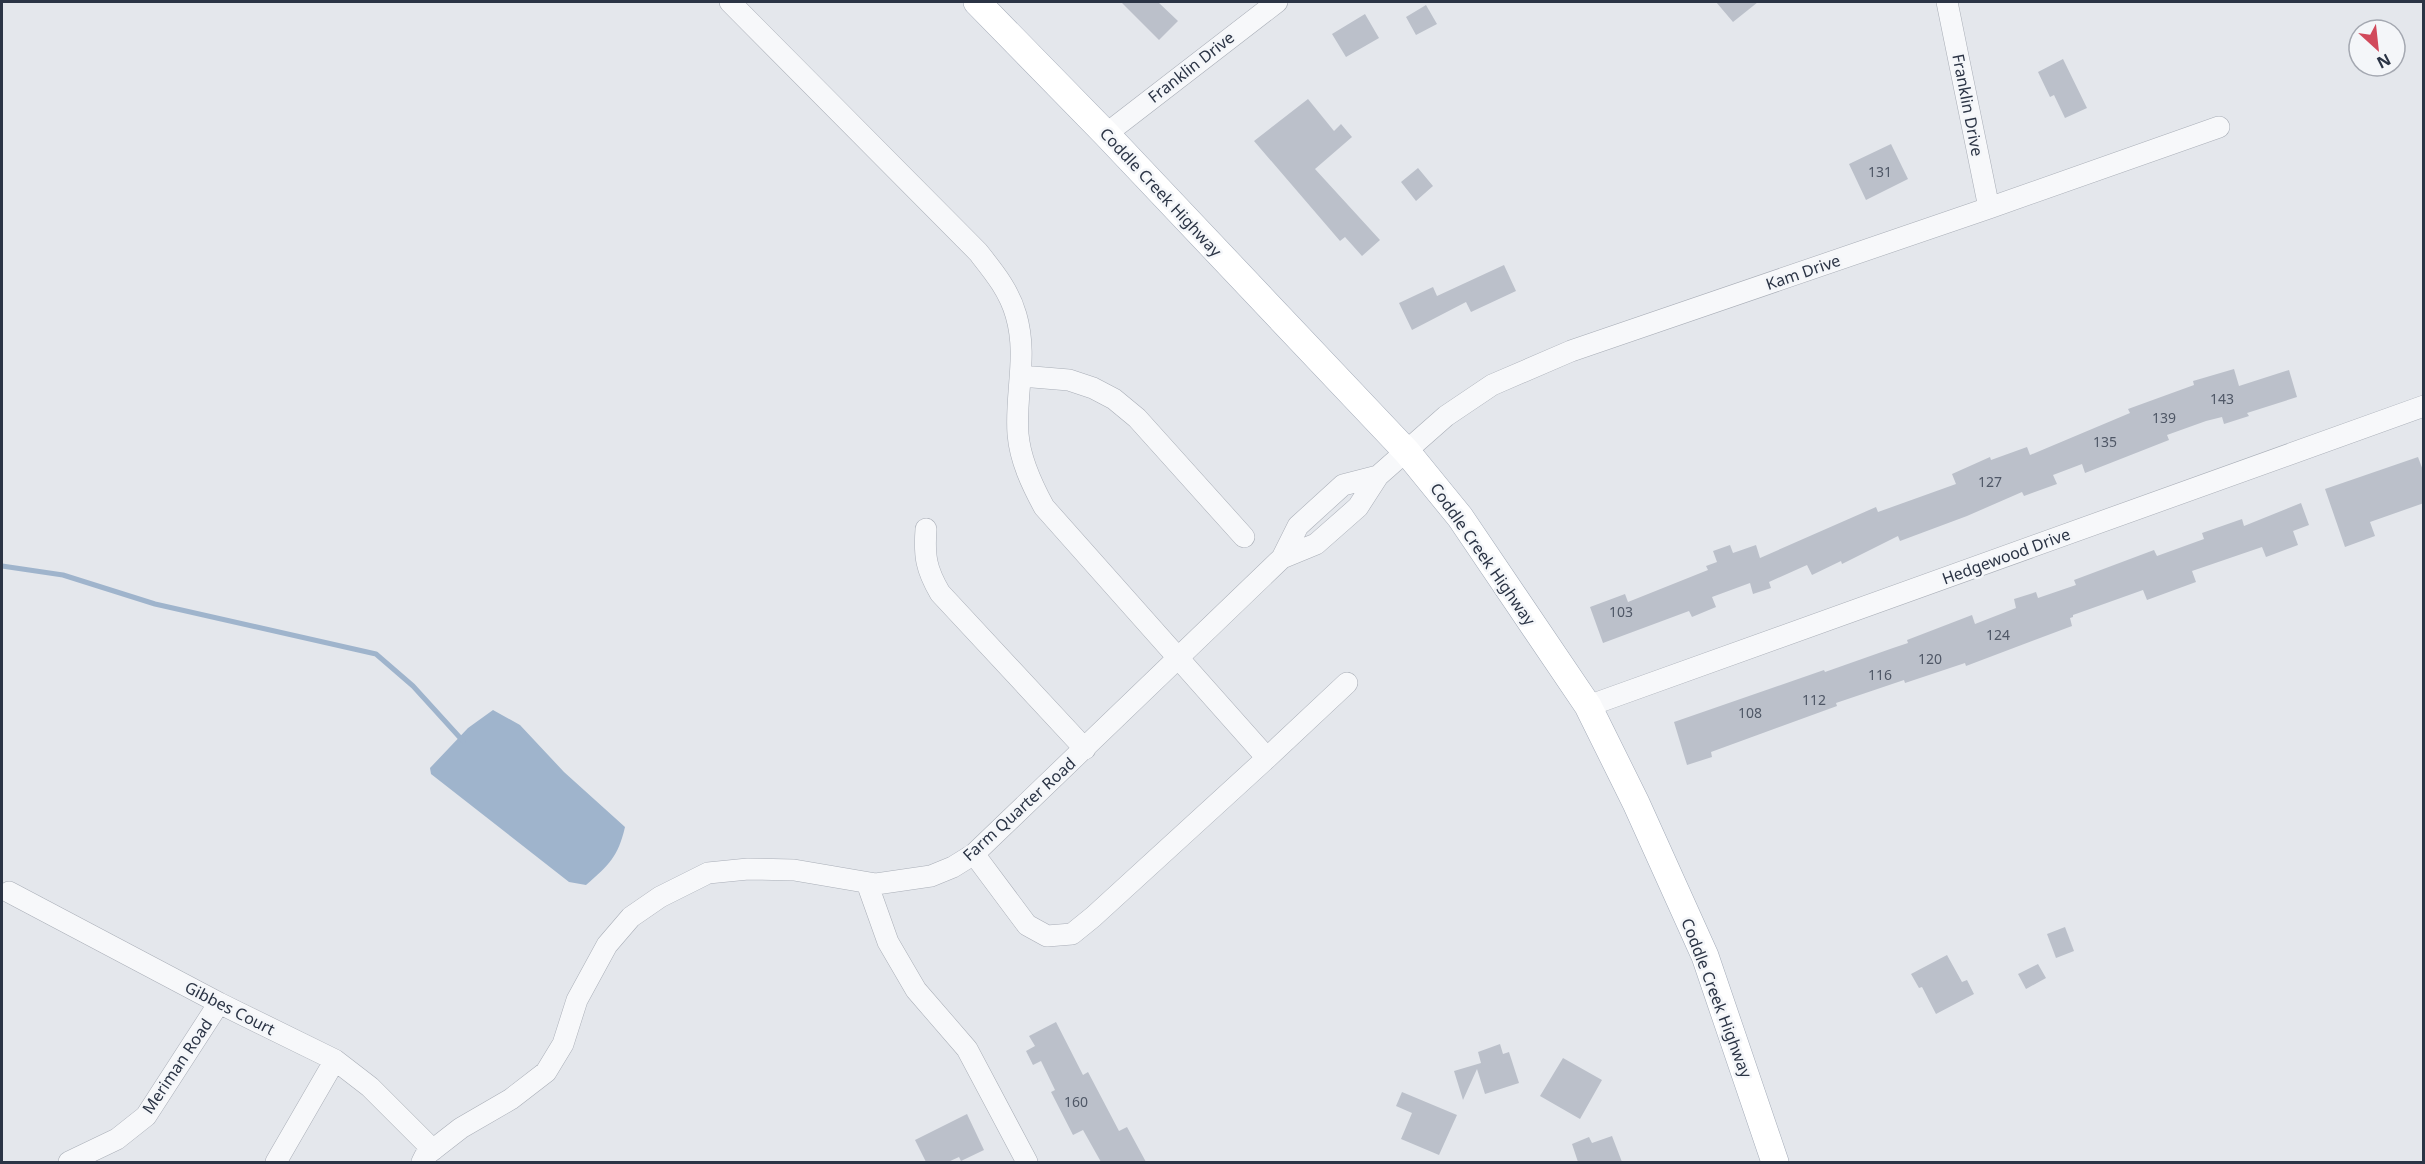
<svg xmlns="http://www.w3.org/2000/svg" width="2425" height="1164" font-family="'Noto Sans',sans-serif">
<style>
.water{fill:#9fb4cc}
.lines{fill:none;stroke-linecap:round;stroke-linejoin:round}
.stream{stroke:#9fb4cc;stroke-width:5}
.building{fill:#bbc0ca}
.minor-casing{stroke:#a9aeb7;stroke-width:22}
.major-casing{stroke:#a3abb8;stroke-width:28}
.minor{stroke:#f7f8fa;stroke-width:21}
.major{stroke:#fff;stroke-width:27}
.labels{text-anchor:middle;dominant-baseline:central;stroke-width:5;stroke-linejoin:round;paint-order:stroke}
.number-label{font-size:14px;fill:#4f5766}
.street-label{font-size:16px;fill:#2b3445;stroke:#f4f6f9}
</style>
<rect width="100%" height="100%" fill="#e4e7ec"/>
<path class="water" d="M493 710 520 725 564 772 625 827C618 857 609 865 586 885L569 882 431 774 430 768 468 728Z"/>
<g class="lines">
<path class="stream" d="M2 566 63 575 155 604 376 654 413 686 463 741"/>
</g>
<path class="building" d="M1121 2H1158L1178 21 1159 40Z
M1716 2H1758L1733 22Z
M1426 5 1437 24 1416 35 1406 17Z
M1365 14 1379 38 1346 57 1332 34Z
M2063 59 2087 108 2065 118 2054 95 2050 97 2038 72Z
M1308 99 1334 131 1341 124 1352 137 1315 169 1380 240 1362 256 1345 237 1340 241 1254 141Z
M1891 144 1908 179 1866 200 1849 164Z
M1418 168 1433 186 1416 201 1401 182Z
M1504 265 1516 291 1471 312 1466 302 1412 330 1399 303 1433 287 1437 296Z
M2234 369 2239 386 2289 370 2297 397 2247 413 2249 416 2224 424 2222 417 2206 421 2167 435 2169 440 2085 473 2082 464 2053 475 2057 484 2024 496 2022 492 1967 516 1900 541 1898 536 1842 564 1841 561 1812 575 1807 565 1769 582 1771 588 1753 594 1750 583 1712 597 1716 607 1692 617 1689 611 1603 643 1590 607 1625 594 1628 602 1708 570 1706 566 1717 562 1713 551 1730 545 1733 553 1756 545 1760 558 1876 507 1878 512 1956 484 1952 474 1990 457 1991 460 2027 447 2030 455 2130 413 2128 409 2194 385 2193 381Z
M2418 457 2424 473V503L2370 522 2375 536 2345 547 2325 489Z
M2301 503 2309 525 2293 531 2298 545 2266 557 2262 547 2192 571 2196 582 2147 600 2143 590 2073 615V617L2070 618 2072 626 1966 666 1965 663 1905 683 1904 680 1836 703 1837 706 1711 752 1712 757 1687 765 1674 722 1824 670 1825 672 1893 648 1908 643 1907 640 1972 615 1975 624 2016 608 2014 599 2036 592 2038 598 2076 585 2074 580 2154 550 2157 556 2204 539 2202 533 2242 519 2244 526Z
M2065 927 2074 951 2056 958 2047 934Z
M1947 955 1962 982 1967 980 1974 994 1936 1014 1922 987 1919 988 1911 974Z
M2038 964 2046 978 2026 989 2018 974Z
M1056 1022 1083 1075 1088 1072 1119 1131 1127 1127 1146 1162H1101L1083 1130 1073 1135 1051 1092 1055 1090 1041 1061 1033 1065 1026 1051 1035 1046 1029 1036Z
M1500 1044 1503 1054 1509 1052 1519 1083 1485 1094 1477 1069 1463 1100 1454 1071 1481 1063 1478 1052Z
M1563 1058 1602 1080 1580 1119 1540 1096Z
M1402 1092 1457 1115 1439 1155 1401 1139 1412 1113 1396 1106Z
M967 1114 984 1150 961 1161 959 1157 948 1162H926L915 1140Z
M1612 1136 1622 1162H1578L1572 1144 1589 1137 1592 1143Z"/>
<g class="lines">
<g class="minor-casing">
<path id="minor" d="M730 2 978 252C993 271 1009 290 1016 315 1028 356 1015 393 1018 434 1020 460 1032 485 1044 507L1267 758 1093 917 1072 934 1047 936 1027 925 974 854
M1947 2 1989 208
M1106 134 1277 2
M1021 376 1069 380 1093 388 1114 399 1137 418 1244 537
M926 529C924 556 926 569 940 593L1085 749
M1282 558 1316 544 1358 507 1378 476 1446 416 1492 385 1571 351 1989 208 2219 127
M1588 706 2424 406
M1267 758 1347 683
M867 883 888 942 916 990 967 1049 1027 1162
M9 892 219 1003 335 1060 370 1087 433 1150
M69 1162 117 1139 146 1116 219 1003
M276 1162 335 1060
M422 1162 425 1156 461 1128 511 1099 546 1072 563 1044 577 1000 607 945 631 917 660 897 708 873 748 869 794 870 876 884 931 876 953 867 974 854 1282 558 1298 526 1343 485 1378 476"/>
</g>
<g class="major-casing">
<path id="major" d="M977 2 1106 134 1407 452 1460 517 1588 706 1636 803 1705 956 1775 1162"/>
</g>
<use href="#minor" class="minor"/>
<use href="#major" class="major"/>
</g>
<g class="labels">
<g class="number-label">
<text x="1880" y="171">131</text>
<text x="2222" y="398">143</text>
<text x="2164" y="417">139</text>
<text x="2105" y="441">135</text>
<text x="1990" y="481">127</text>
<text x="1621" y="611">103</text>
<text x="1998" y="634">124</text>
<text x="1930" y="658">120</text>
<text x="1880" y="674">116</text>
<text x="1814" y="699">112</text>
<text x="1750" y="712">108</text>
<text x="1076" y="1101">160</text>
</g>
<g class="street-label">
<text transform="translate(1191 67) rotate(-38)">Franklin Drive</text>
<text transform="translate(1968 105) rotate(79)">Franklin Drive</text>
<text transform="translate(1161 192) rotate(47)">Coddle Creek Highway</text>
<text transform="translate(1803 272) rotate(-19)">Kam Drive</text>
<text transform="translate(1483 554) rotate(55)">Coddle Creek Highway</text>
<text transform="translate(2006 556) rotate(-20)">Hedgewood Drive</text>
<text transform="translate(1019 809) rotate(-42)">Farm Quarter Road</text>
<text transform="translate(1717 998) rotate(69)">Coddle Creek Highway</text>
<text transform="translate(230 1008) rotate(27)">Gibbes Court</text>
<text transform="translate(177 1066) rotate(-56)">Meriman Road</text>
</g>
</g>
<rect width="2425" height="1164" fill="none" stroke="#2b3445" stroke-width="6"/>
<g transform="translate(2377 48) rotate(153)"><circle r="28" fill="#f4f6f9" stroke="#a4a8b1" stroke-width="1.5"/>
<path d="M0-4.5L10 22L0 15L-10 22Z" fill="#d1495b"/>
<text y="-9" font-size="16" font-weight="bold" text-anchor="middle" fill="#2b3445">N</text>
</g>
</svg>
